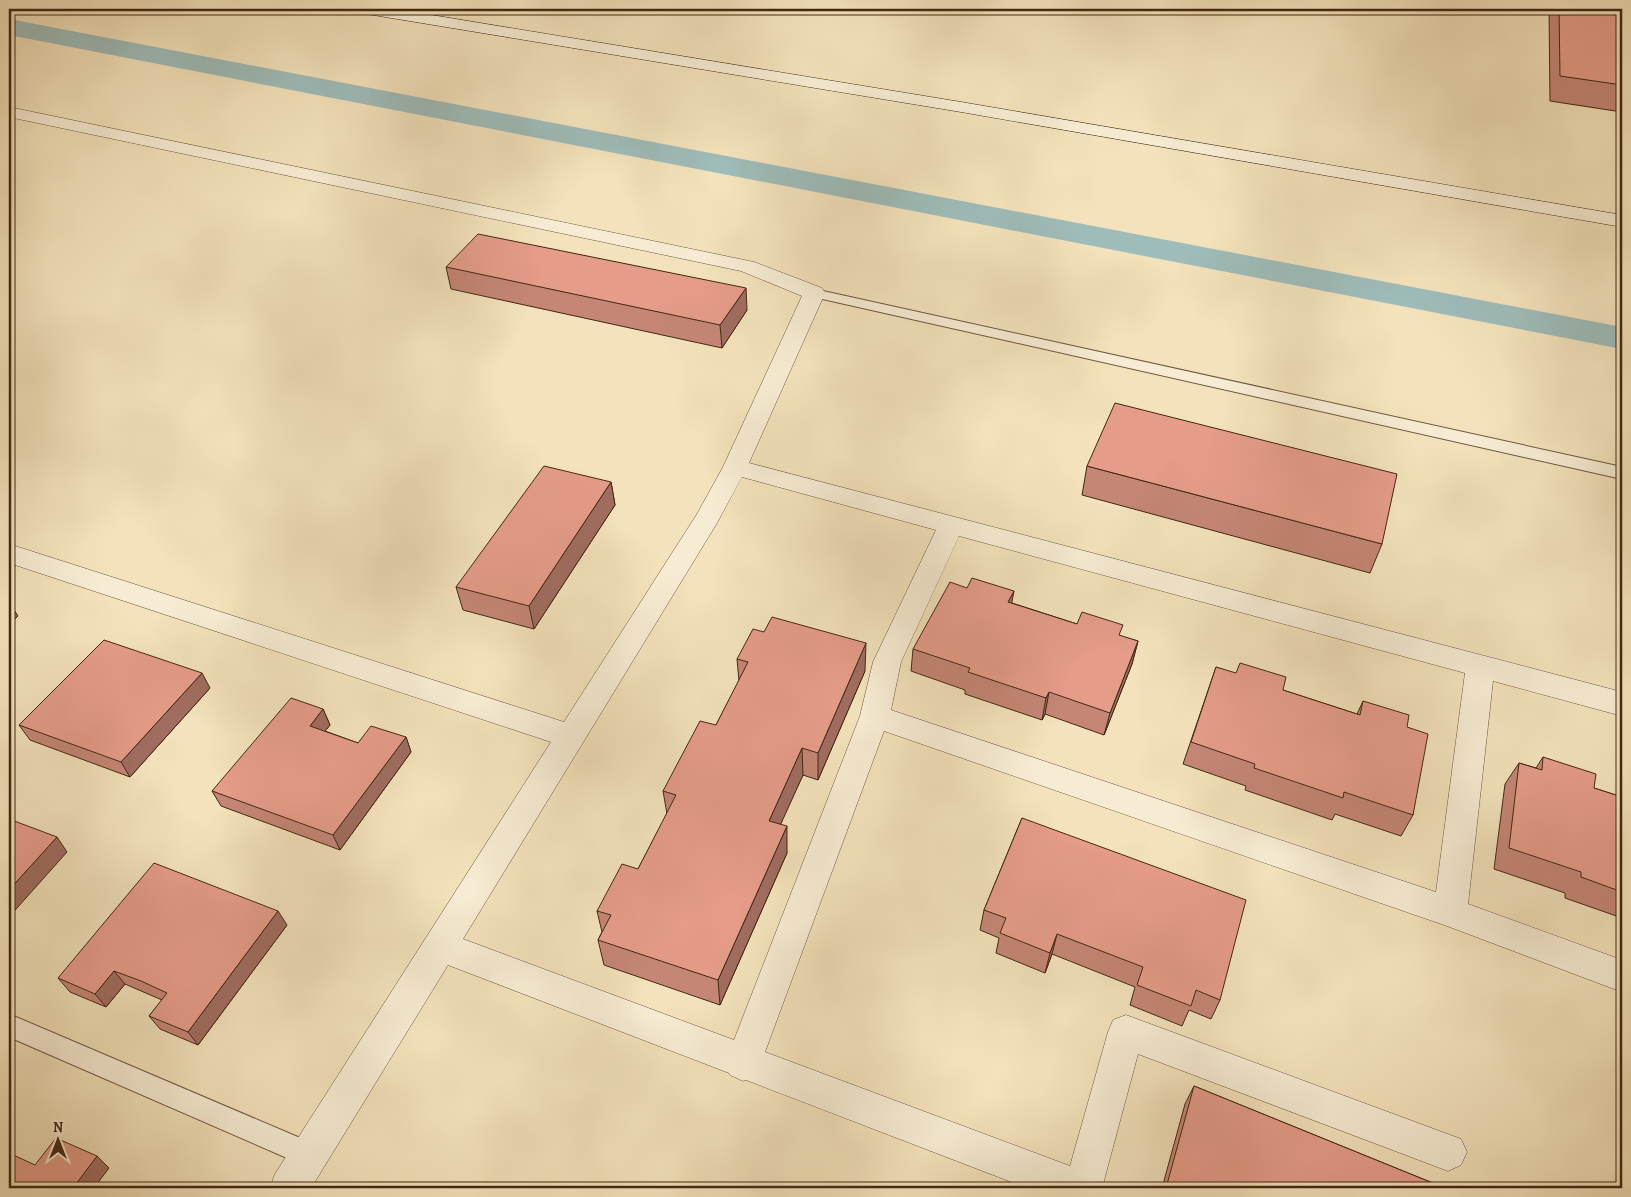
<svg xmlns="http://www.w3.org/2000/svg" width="1631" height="1197" font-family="Alegreya,serif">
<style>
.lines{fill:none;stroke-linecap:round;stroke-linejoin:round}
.canal{fill:#9ebcb9;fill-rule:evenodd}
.lane-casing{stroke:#6e563d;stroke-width:2}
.street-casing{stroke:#6e563d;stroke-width:1}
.secondary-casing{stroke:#422813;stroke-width:1}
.lane{fill:#f7ecd3;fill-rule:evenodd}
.street{fill:#f7ecd3;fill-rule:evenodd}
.secondary{fill:#f7ecd3;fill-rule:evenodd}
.wall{fill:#c58676;stroke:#422813}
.shaded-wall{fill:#a06d60;stroke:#422813}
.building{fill:#e59c89;stroke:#422813}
</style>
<rect width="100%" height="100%" fill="#f3e2bb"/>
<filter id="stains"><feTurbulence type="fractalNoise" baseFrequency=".004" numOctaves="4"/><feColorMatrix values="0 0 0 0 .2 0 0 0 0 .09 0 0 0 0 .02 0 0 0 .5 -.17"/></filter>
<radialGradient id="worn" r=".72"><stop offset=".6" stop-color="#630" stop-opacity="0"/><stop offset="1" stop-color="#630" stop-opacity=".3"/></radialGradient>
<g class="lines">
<path class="canal" d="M9 19 1622 327V349L9 35Z"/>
<g class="lane-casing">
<path id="lane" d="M814 289 1622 467V479L809 296 807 293 809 290Z
M9 1014 319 1146 323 1155 319 1164 310 1168 9 1037Z"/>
</g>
<g class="street-casing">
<path id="street" d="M9 107 754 262 822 288 825 293 749 463 1622 692V716L1493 681 1468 904 1622 960V992L1447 926 884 731 765 1052 1070 1166 1108 1032 1113 1020 1126 1015 1461 1139 1467 1152 1461 1165 1448 1171 1138 1054 1102 1188H1027L746 1080 743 1081 730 1075 729 1073 448 965 311 1188H270L275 1174 551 742 9 563V544L564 722 697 514 723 467 802 296 741 271 9 117ZM742 477 936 530 873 662 860 716 734 1040 463 939 717 523ZM959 536 1465 673 1436 892 891 710 901 662Z"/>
</g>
<g class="secondary-casing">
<path id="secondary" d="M359 9H395L961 102 1622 215V227L961 112 367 14 361 12Z"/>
</g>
<use href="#lane" class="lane"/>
<use href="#street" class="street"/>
<use href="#secondary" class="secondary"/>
</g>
<path class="wall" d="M1549 9H1622V112L1550 101Z
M446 267 747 310 722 348 451 289Z
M1087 466 1382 544 1370 573 1082 495Z
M611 482 615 505 534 629 463 610 456 587Z
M1012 603 1077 624 1120 636 1138 641 1132 664 1104 735 1045 714 1042 720 965 694V690L911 671 913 649Z
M737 659 865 671 818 780 803 775 780 824 787 853 720 1005 604 965 598 940 602 932 597 911 638 869 667 814 663 791 716 725 739 681Z
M1216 667 1283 690 1357 714 1363 701 1407 727 1413 815 1401 836 1335 814 1332 820 1245 790 1246 786 1183 764Z
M210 688 130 777 30 740 19 725Z
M323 709 330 725 325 731 358 743 406 737 411 752 340 850 221 806 212 791Z
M1543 757 1594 788 1622 797V918L1565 898V893L1494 869 1505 784 1519 763 1536 768Z
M1022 818 1220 1000 1211 1019 1189 1010 1182 1026 1130 1005 1135 987 1052 954 1045 973 996 953 999 938 980 930 984 910Z
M287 925 198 1045 160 1029 149 1016 162 1000 125 984 106 1007 70 992 58 978Z
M1194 1086 1445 1188H1162L1185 1104Z"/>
<path class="shaded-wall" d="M746 288 747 310 722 348 720 325Z
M611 482 615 505 534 629 529 606Z
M1014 591 1010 613 1008 602Z
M9 602 18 616 9 625Z
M1138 641 1132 664 1104 735 1110 713Z
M866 643 865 671 818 780V753Z
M202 673 210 688 130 777 121 762Z
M1049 692 1045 714 1042 720 1046 698Z
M323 709 330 725 317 741 310 726Z
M406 737 411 752 340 850 333 835Z
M802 748 803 775 770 848 769 821Z
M787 826V853L720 1005 718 980Z
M57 837 67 852 9 917V890Z
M278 911 287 925 198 1045 188 1032Z
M1057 934 1052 954 1045 973 1050 953Z
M114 971 125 984 106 1007 95 994Z
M9 1120 13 1124 9 1130Z
M97 1156 109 1168 94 1188H73Z"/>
<path class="building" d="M1559 9H1622V85L1560 76Z
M478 234 746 288 720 325 446 267Z
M1115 403 1397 474 1382 544 1087 466Z
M544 466 611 482 529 606 456 587Z
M972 578 1014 591 1008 602 1077 624 1082 612 1123 625 1119 635 1138 641 1110 713 1049 692 1046 698 968 672 970 668 913 649 950 582 967 588Z
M772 617 866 643 818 753 802 748 769 821 787 826 718 980 598 940 611 915 597 911 622 864 638 869 676 795 663 791 700 721 716 725 748 662 737 659 753 629 764 632Z
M104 640 202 673 121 762 19 725Z
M1240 663 1286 677 1283 690 1360 715 1363 701 1409 715 1407 727 1428 734 1413 815 1344 792 1343 798 1254 768 1255 764 1191 742 1216 667 1236 673Z
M291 698 323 709 310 726 358 743 371 726 406 737 333 835 212 791Z
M1543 757 1596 774 1594 788 1622 797V892L1581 877V872L1509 848 1519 763 1542 770Z
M1022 818 1246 900 1220 1000 1196 990 1191 1006 1137 985 1143 967 1057 934 1050 953 1000 933 1006 918 984 910Z
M9 819 57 837 9 890Z
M154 863 278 911 188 1032 149 1016 167 993 141 981 114 971 95 994 58 978Z
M1194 1086 1445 1188H1166Z
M56 1138 97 1156 73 1188H9V1153L35 1165Z"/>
<rect width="1631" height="1197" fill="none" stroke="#f3e2bb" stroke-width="30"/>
<rect x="10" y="10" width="1611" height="1177" fill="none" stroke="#422813" stroke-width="2.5"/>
<rect x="15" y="15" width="1601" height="1167" fill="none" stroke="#422813"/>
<g transform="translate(58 1140)" stroke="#f7ecd3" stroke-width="4" paint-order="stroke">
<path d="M0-4L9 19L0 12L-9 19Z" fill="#422813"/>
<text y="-8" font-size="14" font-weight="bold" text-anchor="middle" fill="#422813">N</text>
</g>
<rect width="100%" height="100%" filter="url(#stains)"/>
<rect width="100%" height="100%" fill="url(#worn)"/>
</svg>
